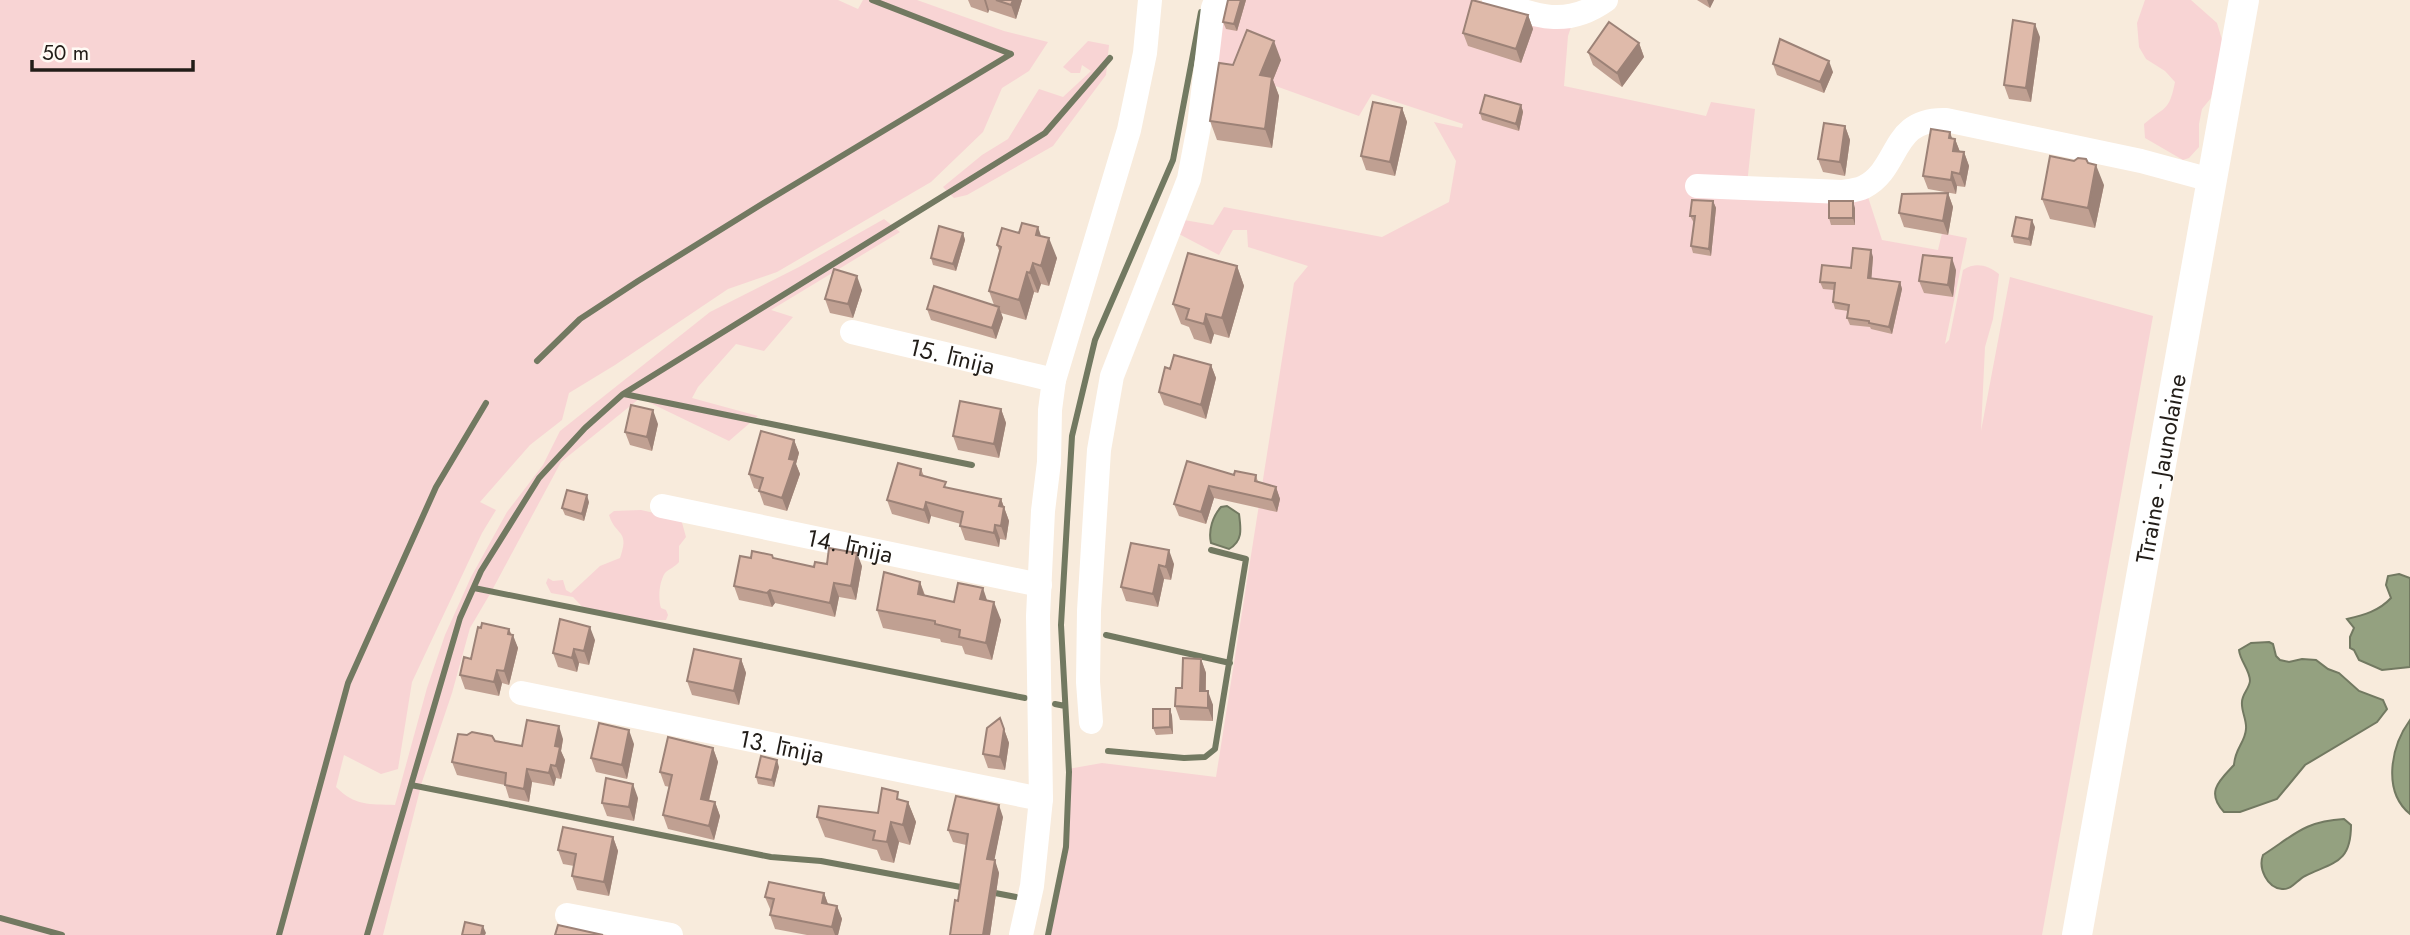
<svg xmlns="http://www.w3.org/2000/svg" width="2410" height="935" font-family="Jost,sans-serif">
<style>
.green{fill:#f8d4d4}
.water{fill:#94a180;stroke:#727961;stroke-width:2}
.lines{fill:none;stroke-linecap:round;stroke-linejoin:round}
.stream{stroke:#727961;stroke-width:6}
.minor{stroke:#fff;stroke-width:24}
.major{stroke:#fff;stroke-width:30}
.wall{fill:#c0a092}
.shaded-wall{fill:#9c8277}
.building{fill:#dfbaaa;stroke:#9c8277;stroke-width:2}
.labels{text-anchor:middle;dominant-baseline:central;stroke-width:5;stroke-linejoin:round;paint-order:stroke}
.street-label{font-size:24px;fill:#221d18;stroke:#fffaf4}
</style>
<rect width="100%" height="100%" fill="#f8ebdc"/>
<path class="green" d="M0 0H838L858 9 863 0H917L1004 31 1048 42 1029 71 1002 88 983 132 931 182 777 272 728 289 615 365 569 393 562 420 530 445 480 502 496 510 482 533 412 682 398 769 381 774 344 755 336 787C355 806 369 804 395 805L427 688 445 635 471 577 507 512 543 465 560 431 710 312 799 267 884 219 900 232 771 310 793 317 764 351 736 344 698 387 692 398 758 416 729 441 640 398 561 462 490 594 470 628 452 693 422 782 383 935H0Z
M1228 0H1477L1541 22 1573 21 1568 36 1564 86 1706 116 1711 102 1755 109 1746 194 1868 197 1882 240 1938 250 1942 233 1967 238 1945 344 1949 340 1963 270C1976 262 1987 265 1999 274L1993 319 1985 347 1981 431 2010 277 2153 316 2042 935H1049L1063 844 1068 769 1102 763 1216 777 1294 283 1308 266 1248 247 1247 230H1233L1219 255 1177 233 1184 220 1213 225 1224 207 1382 237 1449 202 1456 161 1434 122 1462 128 1463 124 1372 94 1359 116 1217 65 1223 17Z
M2145 0H2191L2217 23 2223 43 2211 98 2202 109 2199 124V147L2189 158 2183 160 2145 138 2144 124C2165 106 2169 112 2175 82L2165 71 2146 59 2139 47 2137 23Z
M1088 41 1109 45 1106 75 1053 146 967 195 954 198 943 187 982 155 1008 139 1039 89 1063 97 1091 71 1082 65 1080 73H1071L1063 67Z
M641 510 681 519 686 537 679 546V562C675 567 669 569 665 573 659 582 658 599 661 608L666 610 668 615 666 620C639 621 614 615 588 613L573 597 551 593 546 583 548 578 553 581 563 580 566 590 571 593 600 566 620 558C630 529 616 537 609 515L614 511Z"/>
<path class="water" d="M1227 506 1239 514C1241 529 1243 541 1229 549L1211 543C1208 530 1213 516 1221 507Z
M2399 574 2410 578V667L2382 670 2359 660 2354 650 2350 648V637L2354 628 2347 619C2364 615 2379 611 2391 598L2386 585 2388 576Z
M2269 642 2273 644 2276 656 2280 660 2289 662 2302 659 2316 660 2328 669 2339 673 2359 691 2383 700 2387 709 2377 722 2305 765 2277 799 2240 812H2224C2205 792 2220 780 2234 765 2235 748 2245 743 2246 729 2247 720 2241 711 2242 702 2242 694 2249 689 2250 681 2250 670 2240 661 2239 650L2251 643Z
M2410 720V814C2382 791 2391 746 2410 720Z
M2344 819 2351 825C2351 863 2334 862 2305 876 2297 880 2292 890 2282 889 2267 888 2258 868 2263 855 2294 835 2305 821 2344 819Z"/>
<g class="lines">
<path class="stream" d="M872 0 1011 54
M537 361 580 319 638 281 762 204 1011 54
M624 394 972 465
M474 588 1025 698
M1106 635 1230 663
M1055 704 1065 706
M1108 751 1184 758 1205 757 1215 749 1246 559 1211 550
M411 785 771 857 821 861 966 888
M990 892 1016 897
M0 918 62 935
M279 935 348 683 436 487 486 403
M367 935 460 618 481 571 539 478 585 428 623 394 1045 133 1110 58
M1048 935 1066 847 1069 772 1061 625 1072 436 1095 340 1173 160 1201 12"/>
<g class="minor">
<path d="M1494 0C1536 17 1567 28 1606 0"/>
<path d="M1697 186 1842 192C1849 191 1858 190 1864 187 1901 168 1890 118 1946 120L2141 161 2211 180"/>
<path id="s1" d="M852 332 1054 380"/>
<path id="s2" d="M662 506 1040 585"/>
<path id="s3" d="M521 693 1041 799"/>
<path d="M1091 722 1088 682 1089 611 1099 450 1112 376 1189 179 1199 126 1213 8 1216 0"/>
<path d="M567 915 671 935"/>
<path d="M1021 935 1032 886 1041 799 1038 616 1043 511 1049 462 1050 410 1054 380 1129 130 1145 53 1150 0"/>
</g>
<path class="major" id="s4" d="M2077 935 2244 0"/>
</g>
<path class="wall" d="M968 0H1022L1016 19 989 10 988 13 971 7Z
M1228 0H1246L1237 31 1226 29 1223 22Z
M1697 0H1714L1710 8Z
M1528 15 1533 29 1521 63 1468 46 1463 33Z
M2040 37 2031 102 2009 99 2004 85Z
M1639 43 1644 57 1622 87 1593 65 1588 52Z
M1281 60 1273 80 1279 96 1272 148 1217 140 1210 121 1233 65Z
M1773 64 1833 72 1824 93 1777 75Z
M1521 105 1523 112 1519 131 1482 120 1480 113Z
M1402 108 1407 122 1395 176 1366 170 1361 156Z
M1845 126 1850 140 1845 176 1823 172 1818 159Z
M1952 138 1955 139 1960 152H1964L1969 166 1965 187 1957 186 1956 194 1928 189 1923 176Z
M2104 185 2095 228 2050 219 2042 199Z
M1948 193 1953 207 1948 235 1904 227 1899 213Z
M1713 201 1716 208 1711 256 1693 253 1691 246 1694 223 1690 216Z
M1855 208V225H1831L1829 218Z
M2035 227 2031 246 2014 243 2012 236Z
M963 233 965 240 956 271 933 265 931 258Z
M1019 233 1057 258 1049 286 1041 284 1038 293 1034 292 1026 320 1001 313 1003 318 996 339 931 320 927 309 994 305 989 291 1000 253 997 245Z
M1873 257 1871 278 1900 282 1902 289 1892 334 1871 329 1870 327 1850 325 1847 318 1848 311 1835 309 1833 302 1834 290 1823 289 1820 282Z
M1237 266 1244 286 1229 338 1214 334 1211 344 1194 339 1189 327 1181 324 1173 304Z
M1956 270 1953 297 1924 293 1919 281Z
M862 290 853 318 830 313 825 299Z
M1211 365 1216 378 1206 419 1164 405 1159 392 1170 369Z
M1001 409 1006 423 999 458 958 450 953 436Z
M658 424 652 451 630 445 625 432Z
M794 440 799 453 796 464 800 474 787 511 764 505 759 491 760 490 754 488 749 474Z
M1187 461 1234 475H1256L1258 482 1276 487 1280 499 1277 512 1214 498 1206 524 1179 516 1174 504Z
M921 469 924 476 948 488 1001 499 1009 521 1006 540 1000 539 999 547 965 540 960 526 961 524 931 516 929 524 892 514 887 500Z
M589 502 584 521 565 515 562 508Z
M1131 543 1174 564 1171 580 1164 579 1158 607 1126 601 1121 587Z
M773 558 814 567 827 564 862 566 856 600 839 597 835 617 775 603 772 607 739 600 734 586Z
M920 582 925 595 954 602 987 601 1001 620 992 660 965 654 962 646 941 642 940 639 883 628 877 610Z
M509 629 518 648 509 685 502 683 499 696 465 689 460 675Z
M595 640 589 665 579 663 577 672 558 667 553 653Z
M741 659 746 673 739 705 692 695 687 681Z
M1201 659 1206 673V691L1213 705V721L1180 720 1175 706 1182 688Z
M1170 709 1172 716 1173 734 1156 735 1153 728Z
M1000 718 1009 743 1005 770 988 768 983 754Z
M563 739 561 751 565 760 561 779 556 778 554 786 532 782 529 802 509 798 505 785 457 775 452 762 495 741 522 746Z
M634 744 627 779 596 772 591 758Z
M713 748 718 762 709 801 715 802 720 816 714 840 668 829 663 815 670 787 665 786 660 772Z
M779 767 774 787 758 784 756 777Z
M638 798 634 821 607 816 602 803Z
M901 800 908 802 916 822 910 845 899 842 894 863 881 860 877 850 825 837 817 817 878 813Z
M1003 817 994 860 999 873 990 935H950L958 901 966 845 953 842 948 830Z
M613 837 618 851 609 896 577 890 572 876 574 866 563 864 558 850Z
M824 893 828 904 837 906 842 919 838 935H807L775 929 770 915 771 911 765 897Z"/>
<path class="shaded-wall" d="M984 0H986L989 10 988 13Z
M1013 0H1022L1016 19 1011 5Z
M1241 0H1246L1237 31 1234 24Z
M1707 0H1714L1710 8Z
M1528 15 1533 29 1521 63 1516 49Z
M2035 24 2040 37 2031 102 2026 88Z
M1274 41 1281 60 1273 80 1279 96 1272 148 1265 129 1260 75Z
M1639 43 1644 57 1622 87 1617 73Z
M1829 61 1833 72 1824 93 1820 82Z
M1521 105 1523 112 1519 131 1516 124Z
M1402 108 1407 122 1395 176 1390 162Z
M1845 126 1850 140 1845 176 1840 162Z
M1950 132 1954 144 1955 139 1960 152 1958 164 1949 138Z
M1964 152 1969 166 1965 187 1960 174Z
M2096 165 2104 185 2095 228 2088 208Z
M1952 172 1957 186 1956 194 1951 180Z
M1948 193 1953 207 1948 235 1943 221Z
M1713 201 1716 208 1711 256 1709 249Z
M1853 201 1855 208V225L1853 218Z
M2032 220 2035 227 2031 246 2029 239Z
M1038 227 1045 247 1036 235Z
M963 233 965 240 956 271 953 264Z
M1049 238 1057 258 1049 286 1041 266Z
M1871 250 1873 257 1871 285 1868 278Z
M1952 258 1956 270 1953 297 1948 285Z
M1033 263 1041 284 1038 293 1030 273Z
M1237 266 1244 286 1229 338 1222 318Z
M1027 272 1034 292 1026 320 1019 300Z
M857 276 862 290 853 318 848 304Z
M1900 282 1902 289 1892 334 1889 327Z
M999 307 1003 318 996 339 992 328Z
M1206 314 1214 334 1211 344 1204 324Z
M1211 365 1216 378 1206 419 1201 405Z
M1001 409 1006 423 999 458 994 444Z
M653 410 658 424 652 451 647 437Z
M794 440 799 453 796 464 800 474 787 511 782 498 789 459Z
M1209 486 1214 498 1206 524 1201 512Z
M1276 487 1280 499 1277 512 1272 500Z
M587 495 589 502 584 521 582 514Z
M1001 499 1009 521 1006 540 1001 526 999 506Z
M926 502 931 516 929 524 924 510Z
M995 525 1000 539 999 547 994 533Z
M1169 550 1174 564 1171 580 1166 567Z
M857 553 862 566 856 600 851 586Z
M1159 565 1164 579 1158 607 1153 594Z
M920 582 926 600 918 594Z
M834 583 839 597 835 617 830 603Z
M983 588 989 606 980 599Z
M770 590 775 603 772 607 767 593Z
M994 602 1001 620 992 660 986 643Z
M590 627 595 640 589 665 584 651Z
M509 629 512 638 513 635 518 648 509 685 504 671Z
M574 649 579 663 577 672 572 658Z
M741 659 746 673 739 705 734 691Z
M1201 659 1206 673 1205 704 1200 691Z
M497 670 502 683 499 696 494 682Z
M1208 691 1213 705V721L1208 708Z
M1170 709 1172 716 1173 734 1170 727Z
M559 726 563 739 561 751 565 760 561 779 556 766 555 746Z
M1004 729 1009 743 1005 770 1000 757Z
M629 730 634 744 627 779 622 765Z
M713 748 718 762 706 812 701 799Z
M777 760 779 767 774 787 772 780Z
M551 765 556 778 554 786 549 773Z
M527 769 532 782 529 802 524 789Z
M633 784 638 798 634 821 629 807Z
M715 802 720 816 714 840 709 826Z
M908 802 916 822 910 845 903 825Z
M999 805 1003 817 992 872 987 859Z
M891 822 899 842 894 863 887 842Z
M613 837 618 851 609 896 604 882Z
M995 860 999 873 990 935H983Z
M824 893 829 907 822 903Z
M837 906 842 919 838 935H835L832 927Z
M483 926 486 933 485 935H481Z"/>
<path class="building" d="M996 0H1013L1011 5Z
M1228 0H1241L1234 24 1223 22Z
M1472 0 1528 15 1516 49 1463 33Z
M2013 20 2035 24 2026 88 2004 85Z
M1609 22 1639 43 1617 73 1588 52Z
M1247 30 1274 41 1260 75 1272 77 1265 129 1210 121 1219 63 1233 65Z
M1780 39 1829 61 1820 82 1773 64Z
M1485 95 1521 105 1516 124 1480 113Z
M1373 102 1402 108 1390 162 1361 156Z
M1824 123 1845 126 1840 162 1818 159Z
M1931 129 1950 132 1949 138 1955 139 1953 151 1964 152 1960 174 1952 172 1951 180 1923 176Z
M2050 156 2074 161 2078 158 2086 159 2088 163 2096 165 2088 208 2042 199Z
M1948 193 1943 221 1899 213 1902 194Z
M1692 200 1713 201 1709 249 1691 246 1695 216H1690Z
M1829 201H1853V218H1829Z
M2016 217 2032 220 2029 239 2012 236Z
M1022 223 1038 227 1036 235 1049 238 1041 266 1033 263 1030 273 1027 272 1019 300 989 291 1001 247 997 245 1002 228 1019 233Z
M939 226 963 233 953 264 931 258Z
M1853 248 1871 250 1868 278 1900 282 1889 327 1869 323V321L1847 318 1849 305 1833 302 1835 283 1820 282 1822 265 1851 268Z
M1188 253 1237 266 1222 318 1206 314 1204 324 1186 319 1189 309 1173 304Z
M1923 255 1952 258 1948 285 1919 281Z
M834 269 857 276 848 304 825 299Z
M934 286 999 307 992 328 927 309Z
M1174 355 1211 365 1201 405 1159 392 1165 367 1170 369Z
M960 401 1001 409 994 444 953 436Z
M631 405 653 410 647 437 625 432Z
M761 431 794 440 789 459 795 460 782 498 759 491 763 478 749 474Z
M1187 461 1234 475 1235 471 1256 475 1255 481 1276 487 1272 500 1209 486 1201 512 1174 504Z
M898 463 921 469 920 475 946 482 944 487 1001 499 999 506 1004 507 1001 526 995 525 994 533 960 526 963 512 926 502 924 510 887 500Z
M567 490 587 495 582 514 562 508Z
M1131 543 1169 550 1166 567 1159 565 1153 594 1121 587Z
M829 548 857 553 851 586 834 583 830 603 770 590 767 593 734 586 740 556 751 558 752 551 772 555 773 558 814 567 815 562 827 564Z
M884 572 920 582 918 594 954 602 958 583 983 588 980 599 994 602 986 643 959 637 960 630 935 624V621L877 610Z
M560 619 590 627 584 651 574 649 572 658 553 653Z
M482 623 509 629 508 634 513 635 505 669 504 671 497 670 494 682 460 675 464 657 471 659 478 627 481 628Z
M694 649 741 659 734 691 687 681Z
M1183 658 1201 659 1200 691H1208V708L1175 706 1176 688H1182Z
M1153 709H1170V727L1153 728Z
M1000 718 1004 729 1000 757 983 754 987 728Z
M527 720 559 726 555 746 560 747 556 766 551 765 549 773 527 769 524 789 505 785 506 773 452 762 458 734 467 735 472 732 492 736 495 741 522 746Z
M599 723 629 730 622 765 591 758Z
M668 737 713 748 701 799 715 802 709 826 663 815 672 775 660 772Z
M761 756 777 760 772 780 756 777Z
M606 778 633 784 629 807 602 803Z
M882 788 898 792 897 799 908 802 903 825 891 822 887 842 873 840 875 831 817 817 819 806 878 813Z
M956 796 999 805 987 859 995 860 983 935H950L955 900 958 901 968 834 948 830Z
M563 827 613 837 604 882 572 876 576 854 558 850Z
M769 882 824 893 822 903 837 906 832 927 770 915 774 899 765 897Z
M465 922 483 926 481 935H462Z
M558 925 603 935H555Z"/>
<g class="labels">
<g class="street-label">
<text stroke="none"><textPath href="#s1" startOffset="103">15. līnija</textPath></text>
<text stroke="none"><textPath href="#s4" startOffset="474">Tīraine - Jaunolaine</textPath></text>
<text stroke="none"><textPath href="#s2" startOffset="192">14. līnija</textPath></text>
<text stroke="none"><textPath href="#s3" startOffset="266">13. līnija</textPath></text>
</g>
</g>
<path d="M32 60v10h161v-10" fill="none" stroke="#221d18" stroke-width="3.5"/>
<text x="42" y="60" font-size="21" fill="#221d18" stroke="#fffaf4" stroke-width="5" paint-order="stroke">50 m</text>
</svg>
